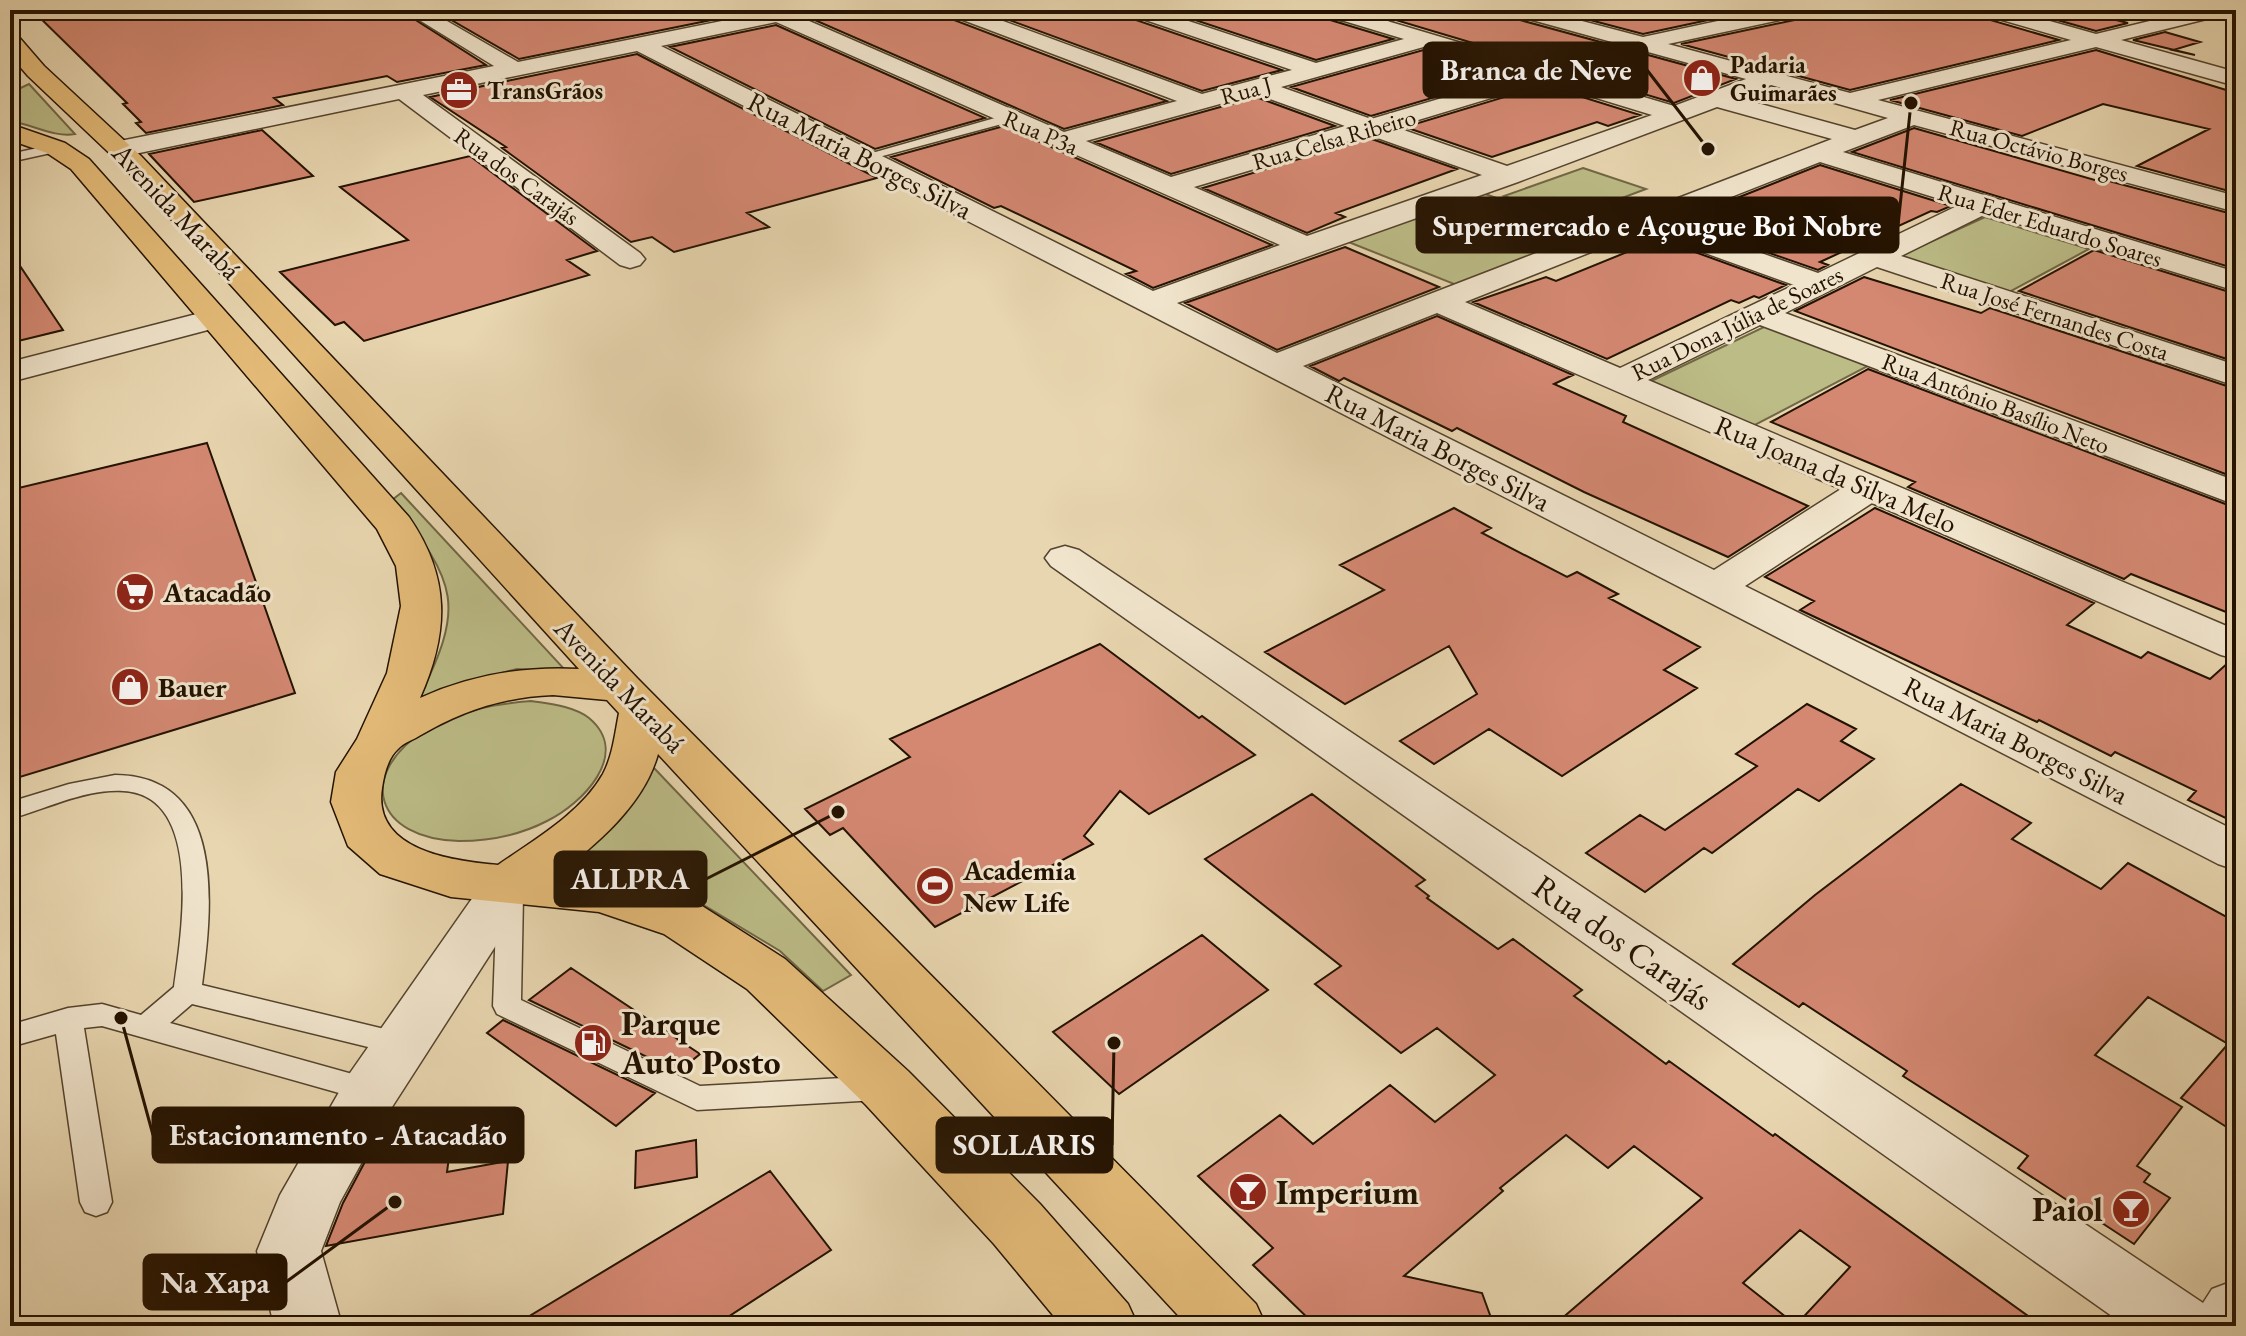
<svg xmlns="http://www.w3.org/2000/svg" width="2246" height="1336" font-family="'EB Garamond',serif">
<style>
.green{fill:#bcbc87;stroke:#706744;stroke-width:2}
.building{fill:#d48872;stroke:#231201;stroke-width:2;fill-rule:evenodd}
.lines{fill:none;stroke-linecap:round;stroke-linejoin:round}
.service-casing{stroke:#54432d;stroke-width:3}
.minor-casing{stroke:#54432d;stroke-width:3}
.primary-casing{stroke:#231201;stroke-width:3}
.service{fill:#f0e4cc;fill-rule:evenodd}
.minor{fill:#f0e4cc;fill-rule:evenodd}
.primary{fill:#e4bb78;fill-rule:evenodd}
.labels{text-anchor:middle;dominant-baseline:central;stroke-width:6;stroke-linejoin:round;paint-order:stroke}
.far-poi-label{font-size:24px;font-weight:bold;fill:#231201;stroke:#f0e4cc;text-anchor:start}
.far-street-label{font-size:24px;fill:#231201;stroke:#f0e4cc}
.street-label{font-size:28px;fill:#231201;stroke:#f0e4cc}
.poi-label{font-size:28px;font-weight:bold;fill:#231201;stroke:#f0e4cc;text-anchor:start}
.near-street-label{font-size:34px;fill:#231201;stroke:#f0e4cc}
.near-poi-label{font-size:34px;font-weight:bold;fill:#231201;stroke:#f0e4cc;text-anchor:start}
.leader{fill:none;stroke:#231201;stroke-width:3}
.callout-dot{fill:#231201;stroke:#f0e4cc;stroke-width:3}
.callout{fill:#231201;stroke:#231201;stroke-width:3}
.callout-label{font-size:30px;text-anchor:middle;font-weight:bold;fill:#fff}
</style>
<rect width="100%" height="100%" fill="#e8d6b0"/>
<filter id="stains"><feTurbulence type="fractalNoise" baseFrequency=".0025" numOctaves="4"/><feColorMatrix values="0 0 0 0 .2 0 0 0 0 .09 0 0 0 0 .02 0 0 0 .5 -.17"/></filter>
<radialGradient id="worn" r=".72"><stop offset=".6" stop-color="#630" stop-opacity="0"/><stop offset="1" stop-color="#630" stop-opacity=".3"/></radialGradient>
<path class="green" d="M1348 20 1416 41 1322 67 1254 45Z
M29 84 75 134C55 138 31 124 10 121V93Z
M1583 168 1646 189 1566 219 1504 196Z
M1477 191 1594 233 1459 286 1341 239Z
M1985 217 2089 249 2000 297 1891 260Z
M1766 326 1868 366 1751 427 1647 383Z
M401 493 567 672 517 669 455 685 417 702C466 604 458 586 392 500Z
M531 701C550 704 573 706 589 718 632 754 582 804 547 821 520 835 488 841 459 841 376 839 354 775 427 729 459 710 494 704 531 701Z
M654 768 851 975 823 991 780 951 685 894 634 879 556 863 620 819Z"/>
<path class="building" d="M32 10H400L486 65 397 82 387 76 274 98 283 105 146 133 136 123 141 122 123 104 127 103Z
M434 10H761L519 59Z
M819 10H941L946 17 1167 101 1064 129 810 18Z
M982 10H1122L1127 17 1282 70 1202 91Z
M1165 10H1315L1320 17 1393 39 1316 60Z
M1430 10H1504L1509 17 1736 79 1674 103 1399 21Z
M1552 10H1755L1643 34Z
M1811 10H1975L1980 17 2059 40 1850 90 1681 44 1799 19Z
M2022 10H2077L2128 23 2096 31Z
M776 25 985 118 875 149 670 47Z
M2165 32 2200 42 2173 50 2195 55 2133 40Z
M1427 49 1510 75 1371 116 1291 87Z
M2096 50 2236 93V193L2137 166 2209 129 2103 104 2022 136 1890 100Z
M637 54 877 178 747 213 769 227 674 252 652 237 631 242 502 148 506 147 430 97Z
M1544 85 1640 115 1608 126 1597 122 1492 157 1405 127Z
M1256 97 1335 126 1171 174 1095 142Z
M1004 126 1272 245 1153 288 1126 274 1136 271 1001 206 994 208 891 157Z
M1914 128 2105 183 2109 181 2236 215V269L1852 152Z
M262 130 313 176 194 202 149 154Z
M1369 138 1457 169 1336 213 1345 217 1307 233 1203 188Z
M470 156 597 251 567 260 589 275 364 341 344 322 335 325 280 272 408 240 340 187Z
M1820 165 1951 206 1937 212 1931 211 1820 262 1828 265 1818 270 1692 226 1750 202 1737 198Z
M1659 239 1786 285 1759 298 1754 296 1739 303 1731 300 1607 359 1473 302 1546 277 1556 281Z
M1345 247 1439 287 1277 350 1185 303Z
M2094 250 2236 294V362L2019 291Z
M10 251 63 330 10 343Z
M1864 277 1981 313 1990 308 2236 389V478L1795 311Z
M1437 316 1573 375 1554 384 1626 416 1623 422 1808 506 1728 557 1584 492 1457 428 1452 431 1344 378 1339 381 1310 366Z
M1868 369 2236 508V616L2131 574 2124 579 1908 487 1915 482 1771 422Z
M207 443 295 693 10 780V490Z
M1454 508 1491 528 1482 533 1567 577 1577 572 1618 594 1609 598 1700 647 1664 670 1697 688 1562 776 1489 729 1434 764 1400 741 1477 694 1449 646 1345 704 1265 652 1384 590 1340 565Z
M1875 508 2094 603 2067 625 2141 658 2148 652 2210 679 2230 661 2236 662V823L2188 800 2196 791 2115 752 2111 756 2039 720 2037 722 1800 610 1814 601 1765 577Z
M1100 644 1199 718 1202 716 1255 755 1149 814 1120 791 1084 836 1093 844 935 927 843 828 830 835 805 809 910 757 890 739Z
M1807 704 1856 729 1841 741 1874 759 1819 801 1798 789 1712 853 1704 848 1645 892 1586 853 1640 815 1665 830 1757 766 1736 754Z
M1961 784 2031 823 2012 839 2101 889 2128 863 2236 922V1133L2181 1098 2228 1044 2148 997 2095 1055 2182 1107 2137 1166 2150 1174 2144 1182 2170 1198 2134 1244 2018 1168 2028 1156 1903 1076 1907 1071 1803 1003 1799 1007 1733 964 1815 895Z
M1312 794 1425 880 1416 886 1429 896 1427 898 1498 949 1513 939 1582 990 1574 996 1666 1064 1669 1061 1773 1136 1775 1134 2042 1326H1553L1702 1198 1634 1146 1608 1168 1566 1135 1500 1188 1503 1191 1404 1276 1482 1293 1494 1326H1316L1253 1265 1273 1248 1198 1176 1280 1115 1313 1144 1390 1085 1435 1122 1495 1075 1437 1028 1401 1053 1315 984 1341 966 1205 859ZM1800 1230 1850 1267 1796 1325 1743 1283Z
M1202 935 1268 990 1119 1094 1053 1032Z
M571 968 700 1054 678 1072 529 1000Z
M503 1020 655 1093 616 1126 487 1033Z
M696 1140 697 1177 635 1188 636 1151Z
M451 1142 447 1172 508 1161 503 1214 326 1246 343 1203 368 1156Z
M770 1171 831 1250 714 1326H513Z"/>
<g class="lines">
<g class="service-casing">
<path id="service" d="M1410 10H1427L1373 26 1368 23Z
M1009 114 1013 115V121L864 161 858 157Z
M56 144 60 145V151L10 162V154Z
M115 775C227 776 212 908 202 985L401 1033 411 1036 415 1044 411 1052 401 1055 192 1004 170 1023 381 1082 386 1090 381 1098 371 1102 102 1026 84 1028 112 1202 107 1212 96 1216 85 1212 80 1202 56 1034 10 1047V1025L68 1008 102 1004 141 1015 174 987C181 935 205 795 123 791 84 789 46 809 10 819V802L69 784Z
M510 887 519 889 523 896 521 1000 700 1086 878 1076 888 1080 893 1088 888 1096 878 1100 697 1110 497 1014 493 1006 497 896 501 889Z"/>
</g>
<g class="minor-casing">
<path id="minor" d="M403 10H428L518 62 776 10H816L813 14 800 17 1064 132 1177 101 947 14 944 10H973L1202 94 1292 70 1128 14 1125 10H1155L1316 63 1404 39 1321 14 1318 10H1350L1674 106 1746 79 1510 14 1507 10H1540L1643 37 1769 10H1808L1798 16 1668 44 1850 93 2071 40 1981 14 1978 10H2011L2096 34 2195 10H2230L2227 14 2121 40 2236 72V86L2096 47 1878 100 2236 196V212L1914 125 1843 152 2236 272V291L1986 214 1901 256 2236 365V386L1877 267 1785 313 2236 481V505L1760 325 1648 380 2236 630V659L2221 655 1872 503 1745 586 2236 831V870L2218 864 637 51 423 95 640 253 645 259 640 265 630 268 620 265 399 99 120 157 111 154 107 149 111 144 120 141 494 66ZM776 22 1280 245 1153 291 661 46ZM1427 46 1520 75 1371 119 1281 87ZM1544 82 1652 115 1507 166 1395 127ZM1771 85 1888 118 1855 130 1739 98ZM1256 94 1345 126 1171 177 1086 141ZM1717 107 1832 139 1642 212 1630 214 1627 218 1277 353 1177 303 1518 182ZM1369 135 1482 175 1307 236 1194 187ZM1820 162 1959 205 1818 273 1670 221ZM1644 231 1794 285 1620 368 1465 302ZM1437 313 1841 489 1714 570 1303 366Z
M212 310 223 312 228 319 223 326 10 382V362Z
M1065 546 1079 550 2203 1303 2212 1289 2236 1280V1326H2126L1051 566 1045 558 1051 550Z
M510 865 528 870 536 883 392 1107 340 1202 321 1251 342 1326H274L257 1251 280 1195 350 1073 492 870Z"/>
</g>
<g class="primary-casing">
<path id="primary" d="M10 35 18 36 44 66 141 156 637 678 1256 1304 1266 1326H1188L658 754C644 804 600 841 561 872L601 875 702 906 785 959 908 1071 1040 1204 1128 1304 1138 1326H1062L994 1244 866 1105 747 989 664 934 599 912 451 897 380 874 348 846 331 802 336 772 357 739 387 673 401 606 396 566 377 529 71 169 47 153 10 140V124L65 143 89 159 409 517C451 578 449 632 420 698 471 675 524 666 579 669L123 166 28 76 10 55ZM553 695 607 700 619 713C615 733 613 755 603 774 581 813 534 840 498 865 453 861 372 851 382 788 384 774 388 758 398 749 403 743 413 740 419 736 462 711 503 697 553 695Z"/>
</g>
<use href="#service" class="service"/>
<use href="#minor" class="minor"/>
<use href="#primary" class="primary"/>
</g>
<defs>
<g id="shop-disc" transform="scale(2)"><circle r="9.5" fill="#8f2418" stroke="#f0e4cc"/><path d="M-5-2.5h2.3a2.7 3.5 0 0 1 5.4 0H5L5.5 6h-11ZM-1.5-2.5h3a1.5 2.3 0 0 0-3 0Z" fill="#fff"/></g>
<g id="office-disc" transform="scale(2)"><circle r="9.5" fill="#8f2418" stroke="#f0e4cc"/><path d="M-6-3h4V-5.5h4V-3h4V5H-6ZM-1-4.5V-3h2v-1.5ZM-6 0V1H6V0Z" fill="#fff"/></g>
<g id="supermarket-disc" transform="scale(2)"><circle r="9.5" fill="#8f2418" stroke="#f0e4cc"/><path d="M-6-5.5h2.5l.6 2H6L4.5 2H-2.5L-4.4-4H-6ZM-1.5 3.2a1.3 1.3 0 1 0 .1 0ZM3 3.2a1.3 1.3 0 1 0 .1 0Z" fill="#fff"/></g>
<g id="stadium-disc" transform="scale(2)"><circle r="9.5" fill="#8f2418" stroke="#f0e4cc"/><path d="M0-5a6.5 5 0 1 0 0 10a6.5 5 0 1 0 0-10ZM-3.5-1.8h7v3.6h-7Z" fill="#fff"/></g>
<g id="fuel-disc" transform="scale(2)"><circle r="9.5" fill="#8f2418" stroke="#f0e4cc"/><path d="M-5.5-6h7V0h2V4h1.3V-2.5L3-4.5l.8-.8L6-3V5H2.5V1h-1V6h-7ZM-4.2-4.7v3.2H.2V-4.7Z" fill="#fff"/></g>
<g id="bar-disc" transform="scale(2)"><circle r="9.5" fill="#8f2418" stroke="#f0e4cc"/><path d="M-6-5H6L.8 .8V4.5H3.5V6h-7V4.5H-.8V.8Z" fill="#fff"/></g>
</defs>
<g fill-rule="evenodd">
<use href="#shop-disc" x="1702" y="78"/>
<use href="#office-disc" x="459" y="90"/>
<use href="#supermarket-disc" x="135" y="592"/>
<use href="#shop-disc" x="130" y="687"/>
<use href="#stadium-disc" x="935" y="886"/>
<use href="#fuel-disc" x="593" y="1043"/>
<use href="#bar-disc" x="1248" y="1192"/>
<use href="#bar-disc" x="2131" y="1209"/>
</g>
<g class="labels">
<g class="far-poi-label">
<text x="1730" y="64">Padaria<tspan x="1730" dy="28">Guimarães</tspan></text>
<text x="487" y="90">TransGrãos</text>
</g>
<g class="far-street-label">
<text transform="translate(1246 90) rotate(-15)">Rua J</text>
<text transform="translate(1041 132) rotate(23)">Rua P3a</text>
<text transform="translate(1334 139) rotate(-16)">Rua Celsa Ribeiro</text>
<text transform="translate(2039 150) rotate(15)">Rua Octávio Borges</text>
<text transform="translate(517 176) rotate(36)">Rua dos Carajás</text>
<text transform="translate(2050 225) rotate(17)">Rua Eder Eduardo Soares</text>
<text transform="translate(2055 316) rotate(18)">Rua José Fernandes Costa</text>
<text transform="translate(1737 323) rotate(-26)">Rua Dona Júlia de Soares</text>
<text transform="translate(1996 403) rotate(21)">Rua Antônio Basílio Neto</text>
</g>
<g class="street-label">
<text transform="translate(860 155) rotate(27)">Rua Maria Borges Silva</text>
<text transform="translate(177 211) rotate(47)">Avenida Marabá</text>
<text transform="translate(1438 447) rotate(27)">Rua Maria Borges Silva</text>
<text transform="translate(1836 474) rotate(23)">Rua Joana da Silva Melo</text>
<text transform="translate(620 685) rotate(46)">Avenida Marabá</text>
<text transform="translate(2016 740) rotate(27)">Rua Maria Borges Silva</text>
</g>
<g class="poi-label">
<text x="163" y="592">Atacadão</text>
<text x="158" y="687">Bauer</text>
<text x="963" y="870">Academia<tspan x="963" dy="32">New Life</tspan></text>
</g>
<g class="near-street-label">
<text transform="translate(1623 942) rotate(35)">Rua dos Carajás</text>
</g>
<g class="near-poi-label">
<text x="621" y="1023">Parque<tspan x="621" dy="39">Auto Posto</tspan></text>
<text x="1276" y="1192">Imperium</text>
<text x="2103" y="1209" text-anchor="end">Paiol</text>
</g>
</g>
<path class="leader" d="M1708 149L1647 70M1911 103L1898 225M838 812L706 879M121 1018L153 1135M1114 1043L1112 1145M395 1202L286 1282"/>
<g class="callout-dot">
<circle cx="1708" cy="149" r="8"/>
<circle cx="1911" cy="103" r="8"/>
<circle cx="838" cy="812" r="8"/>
<circle cx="121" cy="1018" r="8"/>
<circle cx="1114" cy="1043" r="8"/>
<circle cx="395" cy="1202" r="8"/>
</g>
<g class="callout">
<rect x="1424" y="43" width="223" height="54" rx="8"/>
<rect x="1417" y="198" width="481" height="54" rx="8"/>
<rect x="555" y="852" width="151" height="54" rx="8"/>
<rect x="153" y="1108" width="370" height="54" rx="8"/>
<rect x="937" y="1118" width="175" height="54" rx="8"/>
<rect x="144" y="1255" width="142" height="54" rx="8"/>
</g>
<g class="callout-label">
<text x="1536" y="80">Branca de Neve</text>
<text x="1657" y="236">Supermercado e Açougue Boi Nobre</text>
<text x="630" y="889">ALLPRA</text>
<text x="338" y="1145">Estacionamento - Atacadão</text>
<text x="1024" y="1155">SOLLARIS</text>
<text x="215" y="1293">Na Xapa</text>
</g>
<rect width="2246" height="1336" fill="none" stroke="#e8d6b0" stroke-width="40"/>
<rect x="12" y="12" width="2222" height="1312" fill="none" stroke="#231201" stroke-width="4"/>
<rect x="20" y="20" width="2206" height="1296" fill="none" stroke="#231201" stroke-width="2"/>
<rect width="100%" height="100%" filter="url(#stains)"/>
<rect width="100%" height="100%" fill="url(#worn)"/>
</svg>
